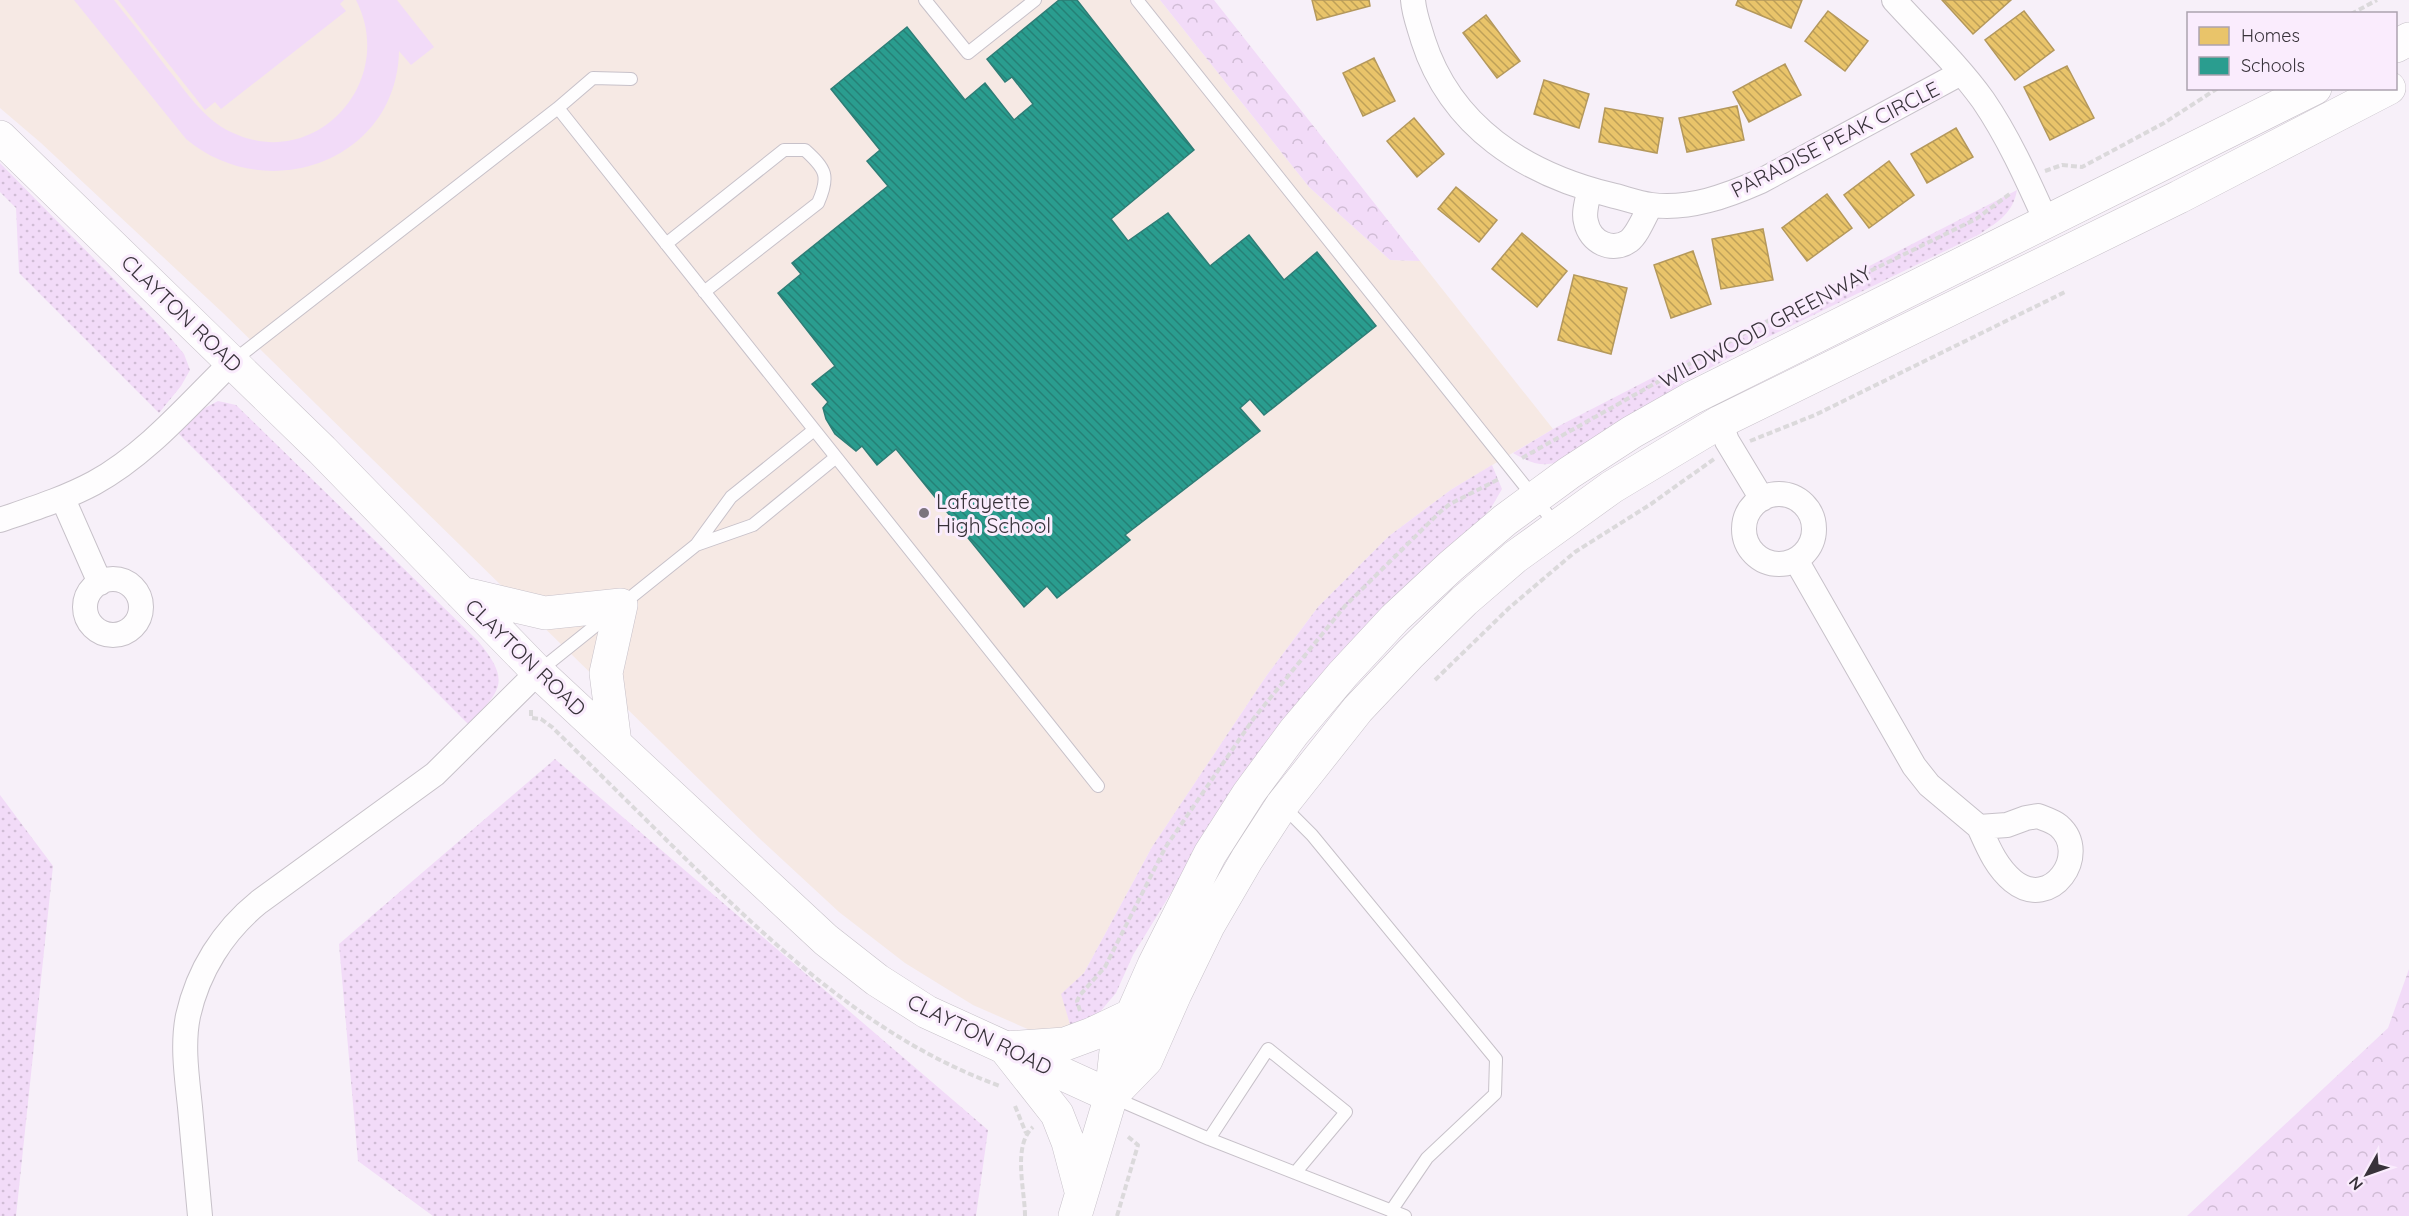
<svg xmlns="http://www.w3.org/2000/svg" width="2409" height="1216" font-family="Quicksand,sans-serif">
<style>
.education{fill:#f6e9e4}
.grass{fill:url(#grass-dots)}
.forest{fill:url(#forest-crowns)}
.green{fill:#f2dbf8}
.homes{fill:url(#homes-back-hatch);stroke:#b4985c;stroke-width:1.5}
.schools{fill:url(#schools-back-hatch);stroke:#2e7d76;stroke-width:1.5}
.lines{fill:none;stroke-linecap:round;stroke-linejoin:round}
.service-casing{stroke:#c7c1c9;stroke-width:14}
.minor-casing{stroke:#c7c1c9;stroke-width:26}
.secondary-casing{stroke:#c7c1c9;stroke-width:34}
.primary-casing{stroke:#c7c1c9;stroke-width:34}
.path{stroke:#dbd9db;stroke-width:4;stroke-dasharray:6 3;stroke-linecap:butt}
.service{stroke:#fefdfe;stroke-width:12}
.minor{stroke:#fefdfe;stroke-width:24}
.secondary{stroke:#fefdfe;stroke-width:33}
.primary{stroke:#fefdfe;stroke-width:33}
.poi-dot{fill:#7b747d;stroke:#faecfd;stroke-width:2}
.labels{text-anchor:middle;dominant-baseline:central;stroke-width:6;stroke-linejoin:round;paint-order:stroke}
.street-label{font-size:21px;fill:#38323a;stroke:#faecfd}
.poi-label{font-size:21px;fill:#38323a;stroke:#faecfd;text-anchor:start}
</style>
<defs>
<pattern id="grass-dots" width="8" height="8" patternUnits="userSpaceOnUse" patternTransform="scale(1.5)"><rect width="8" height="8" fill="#f2dbf8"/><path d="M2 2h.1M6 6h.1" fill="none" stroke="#d0bcd5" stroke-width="1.8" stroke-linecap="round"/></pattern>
<pattern id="forest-crowns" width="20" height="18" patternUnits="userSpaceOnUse" patternTransform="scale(1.5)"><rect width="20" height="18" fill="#f2dbf8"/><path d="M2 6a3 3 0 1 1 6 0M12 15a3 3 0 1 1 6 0" fill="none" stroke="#d0bcd5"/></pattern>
<pattern id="homes-back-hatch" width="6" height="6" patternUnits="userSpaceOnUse" patternTransform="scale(1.5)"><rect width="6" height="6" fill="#e9c46a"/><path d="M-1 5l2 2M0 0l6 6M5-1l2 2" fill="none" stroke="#bea058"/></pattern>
<pattern id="schools-back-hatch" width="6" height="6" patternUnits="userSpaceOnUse" patternTransform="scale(1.5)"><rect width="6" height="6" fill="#2a9d8f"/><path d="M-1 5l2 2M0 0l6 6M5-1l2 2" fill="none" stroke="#258176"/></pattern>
</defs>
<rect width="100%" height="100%" fill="#f7f0f9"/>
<path class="education" d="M0 0H1160L1309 187 1390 260 1420 261 1553 429 1452 489 1389 536 1318 607 1267 675 1152 847 1084 973 1062 994 1072 1031 1039 1034 973 1005 905 963 839 912 759 838 223 313 41 143 0 108Z"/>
<path class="grass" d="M0 163 164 330 184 354 190 370 181 386 159 413 19 273 16 208 0 192Z
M2017 190C2013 213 1999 221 1980 234L1766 338 1684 382 1572 458C1546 467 1537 467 1513 453L1553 429Z
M218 401 236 405 478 641C511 681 502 690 468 724L175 430 199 411Z
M1492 465 1502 489 1491 508 1215 821 1133 955 1116 993 1099 1013 1072 1031 1061 994 1084 973 1152 847 1267 675 1318 607 1389 536 1452 489Z
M555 759 988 1130 976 1216H433L358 1161 339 944Z
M0 795 53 866 16 1216H0Z"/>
<path class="forest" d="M1160 0H1214L1420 261 1390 260 1309 187Z
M2409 969V1216H2187L2388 1028Z"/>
<path class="green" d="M74 0H114C132 23 150 45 167 68 186 91 203 119 231 132 315 173 398 82 356 0H397L434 47 411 65 399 51C397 161 267 207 186 139Z
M118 0H344L340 4 346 11 221 109 215 102 205 110Z"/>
<path class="homes" d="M1312 0H1369L1370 6 1317 20Z
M1738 0H1802L1791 28 1736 5Z
M1942 0H2011L1973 34Z
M1828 11 1868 41 1845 71 1805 41Z
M2024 11 2054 50 2015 80 1985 40Z
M1486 15 1520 61 1497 78 1463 33Z
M1374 58 1395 101 1363 116 1343 73Z
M1785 64 1801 95 1749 122 1733 92Z
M2067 66 2094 118 2050 140 2024 87Z
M1544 80 1589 94 1579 128 1534 114Z
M1737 106 1744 140 1687 152 1679 118Z
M1605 108 1663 118 1657 153 1599 142Z
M1414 118 1444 154 1417 177 1387 141Z
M1956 128 1973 157 1927 183 1911 154Z
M1889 161 1914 195 1869 228 1844 195Z
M1456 187 1497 220 1479 242 1438 209Z
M1827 194 1852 228 1807 261 1782 228Z
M1763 229 1773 280 1721 289 1712 239Z
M1522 233 1567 271 1537 307 1492 269Z
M1693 251 1711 304 1671 318 1654 265Z
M1574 275 1627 288 1611 354 1558 340Z"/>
<path class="schools" d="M1059 0H1077L1194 150 1111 219 1128 241 1168 213 1210 266 1249 235 1284 280 1317 252 1376 326 1264 415 1250 399 1240 408 1260 431 1125 535 1130 540 1057 598 1047 586 1024 607 896 449 877 465 862 446 856 451 835 434 826 419 823 408 828 402 812 384 835 366 778 293 801 274 792 263 888 186 867 161 880 150 831 89 907 27 965 100 985 83 1014 120 1033 104 1012 77 1005 82 987 59Z"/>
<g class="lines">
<g class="service-casing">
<path id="service" d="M925 0 968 53 1035 0
M1137 0 1556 525
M558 108 1098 786
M666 244 784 150H805C826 169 830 176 818 203L704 292
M233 361 558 108 593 78 631 79
M696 545 753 525 835 458
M539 671 696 545 731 497 814 430
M1283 806 1312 835 1496 1059 1495 1094 1427 1158 1391 1211
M1112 1097 1209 1139 1405 1216
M1209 1139 1268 1049 1346 1112 1295 1173"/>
</g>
<g class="minor-casing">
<path id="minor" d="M1413 0C1414 14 1419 26 1423 40 1451 127 1525 174 1611 195 1624 198 1637 203 1651 205 1689 210 1727 196 1761 181L1961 73
M1894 0C1924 33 1957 64 1983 100 2009 138 2028 181 2047 223
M1589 190C1588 200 1583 212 1586 222 1590 242 1612 253 1629 241 1638 234 1645 215 1651 205
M1720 422 1727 441 1762 499
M1744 529a35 35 0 1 1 70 0a35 35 0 1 1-70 0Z
M63 499 100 583
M0 520C32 509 64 499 94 483 147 454 189 404 232 362
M1796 560 1914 766 1929 785 1979 827
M85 607a28 28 0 1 1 56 0a28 28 0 1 1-56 0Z
M2038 816C2045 819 2053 821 2059 826 2091 854 2051 912 2013 881 1996 867 1988 847 1979 827L2007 825 2026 818Z
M200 1216C197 1180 193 1143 190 1107 187 1078 182 1045 188 1016 198 971 223 931 259 902L435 774 538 672"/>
</g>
<g class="secondary-casing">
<path id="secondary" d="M0 137 322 450 538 672 826 940 877 980 927 1012 1111 1096
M461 593 545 613 621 605 606 673 615 743"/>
</g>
<g class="primary-casing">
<path id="primary" d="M2396 46 2409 39
M1005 1048 1057 1114 1068 1142 1081 1191
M1005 1048 1065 1044 1092 1034 1132 1015
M1111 1096 1146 1060 1175 994 1208 926 1247 859 1282 805 1358 709 1410 654 1464 601 1515 557 1612 487 1720 422 2179 197 2389 88
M1075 1216 1111 1096 1116 1051 1154 965 1210 854 1249 793 1294 732 1343 674 1395 618 1451 566 1505 520 1569 473 1632 432 1692 398 2315 88"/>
</g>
<path class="path" d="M2351 14 2377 0
M2045 171 2062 165 2082 167 2164 123 2218 88
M1750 441 1815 415 2067 291
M1522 458 1752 329 1976 219 2011 193
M1435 680 1509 608 1575 552 1651 504 1714 459
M531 710V718L541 719 552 727C601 775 649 823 698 871 787 958 881 1043 1000 1086
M1080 1011 1077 1001 1080 995 1105 967 1165 848 1254 718 1345 606 1440 512 1450 504 1499 479
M1015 1106 1026 1133
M1025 1216C1025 1190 1012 1146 1033 1127
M1117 1216 1138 1145 1126 1135"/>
<use href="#service" class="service"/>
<use href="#minor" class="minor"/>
<use href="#secondary" class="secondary"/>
<use href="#primary" class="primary"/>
</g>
<circle class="poi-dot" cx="924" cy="513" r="6"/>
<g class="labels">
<g class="street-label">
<text transform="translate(1835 139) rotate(-27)">PARADISE PEAK CIRCLE</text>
<text transform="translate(182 313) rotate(44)">CLAYTON ROAD</text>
<text transform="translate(1765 326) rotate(-28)">WILDWOOD GREENWAY</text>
<text transform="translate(526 657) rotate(44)">CLAYTON ROAD</text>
<text transform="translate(980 1034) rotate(26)">CLAYTON ROAD</text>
</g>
<g class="poi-label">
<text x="936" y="501">Lafayette<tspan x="936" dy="24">High School</tspan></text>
</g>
</g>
<rect x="2187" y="12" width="210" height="78" fill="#faecfd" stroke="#aca2af" stroke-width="1.5"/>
<rect x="2199" y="27" width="30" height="18" fill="#e9c46a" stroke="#aca2af" stroke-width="1.5"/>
<text x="2241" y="42" font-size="18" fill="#38323a">Homes</text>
<rect x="2199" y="57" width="30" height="18" fill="#2a9d8f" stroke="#aca2af" stroke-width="1.5"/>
<text x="2241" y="72" font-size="18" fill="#38323a">Schools</text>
<g transform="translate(2367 1174) rotate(230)" stroke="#faecfd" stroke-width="4.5" paint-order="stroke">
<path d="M0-4.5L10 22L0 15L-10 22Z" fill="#38323a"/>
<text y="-9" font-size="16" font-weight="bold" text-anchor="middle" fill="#38323a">N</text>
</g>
</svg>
